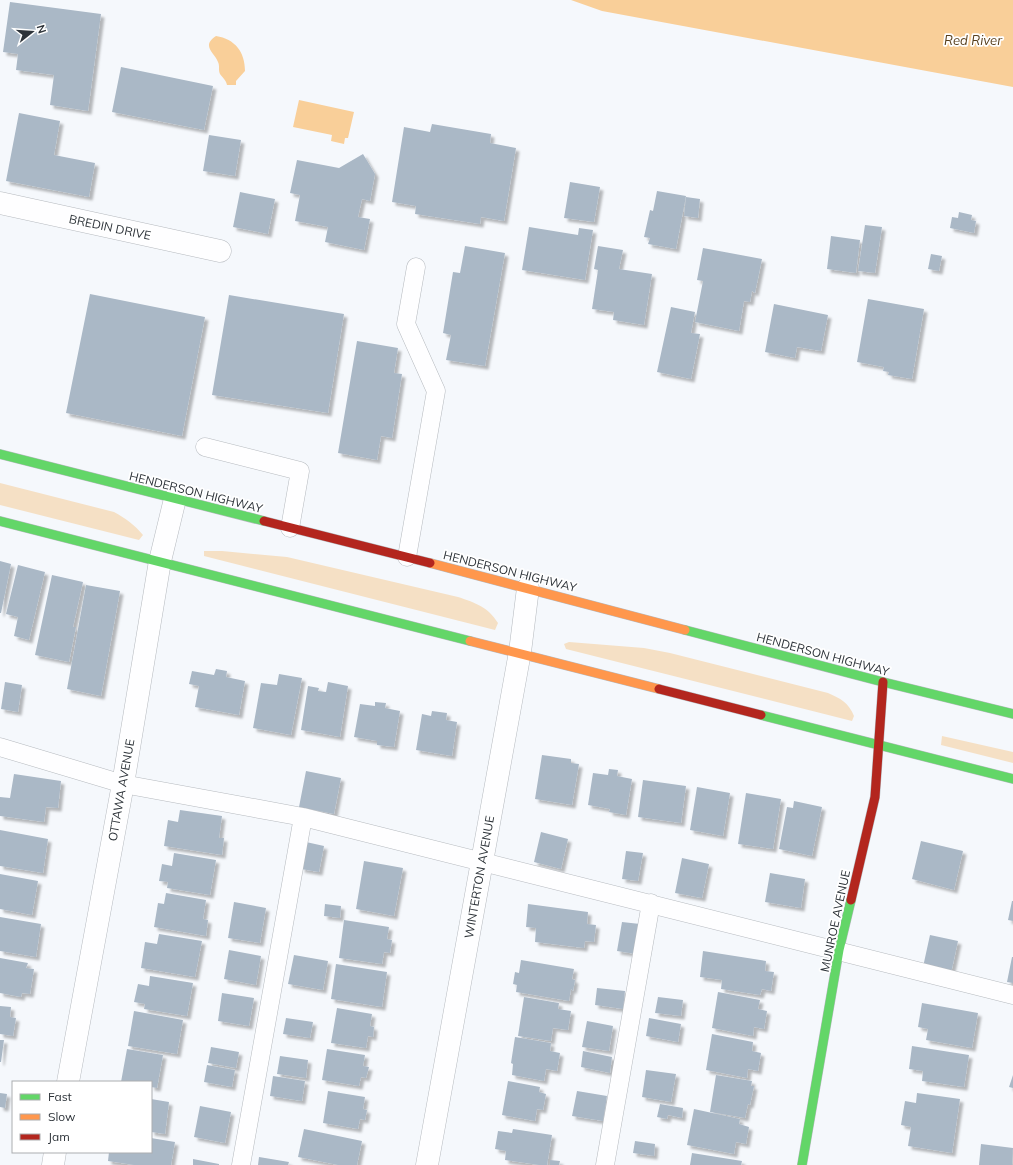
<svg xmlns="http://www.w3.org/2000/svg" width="1013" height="1165" font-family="Mulish,sans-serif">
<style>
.green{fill:#f5e0c5}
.water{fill:#f9cf99}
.building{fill:#aab8c6;filter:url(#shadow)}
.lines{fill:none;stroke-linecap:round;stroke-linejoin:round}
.lane-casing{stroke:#b6babf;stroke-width:19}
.street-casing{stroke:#b6babf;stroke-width:23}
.fast-casing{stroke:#b6babf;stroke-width:10}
.slow-casing{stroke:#b6babf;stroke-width:10}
.jam-casing{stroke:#b6babf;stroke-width:10}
.lane{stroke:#fefeff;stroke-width:18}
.street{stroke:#fefeff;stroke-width:22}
.fast{stroke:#63d668;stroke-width:9}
.slow{stroke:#ff974d;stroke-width:9}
.jam{stroke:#b3261e;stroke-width:9}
.labels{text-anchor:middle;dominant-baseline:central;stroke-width:3.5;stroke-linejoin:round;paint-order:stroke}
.street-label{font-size:12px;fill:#2d3339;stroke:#fff}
.water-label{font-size:13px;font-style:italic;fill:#583f1d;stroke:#fff}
</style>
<defs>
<filter id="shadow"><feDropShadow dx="3.5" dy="3.5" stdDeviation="1" flood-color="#0004"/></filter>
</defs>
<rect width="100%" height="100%" fill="#f5f8fc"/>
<path class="green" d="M0 483 114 512C125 518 135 525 143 535L139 540 0 505Z
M204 551H222L287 557 458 597C476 603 488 607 498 623L495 630 204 556Z
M569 642 644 648 670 653 828 693C840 698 849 703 854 716L852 721 566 649 564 644Z
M942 736 1013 752V763L941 745Z"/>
<path class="water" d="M571 0H1013V87L602 11Z
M216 36C235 39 245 52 245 71L236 81V85H227C226 80 223 78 220 74 218 70 220 66 218 62 214 52 201 46 216 36Z
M299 100 354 112 348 138H345L344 144 331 141 332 135 293 127Z"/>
<path class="building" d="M10 2 101 14 88 111 50 105 54 75 16 70 18 54 3 52Z
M121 67 213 86 204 130 112 112Z
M19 113 60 121 54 155 95 163 89 197 6 181Z
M432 124 491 134 490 143 516 148 504 221 481 217 480 224 415 214 416 206 392 202 404 127 430 132Z
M209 135 241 140 235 176 203 171Z
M363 154 375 174 370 201 362 199 358 217 370 219 364 250 325 242 328 227 295 221 300 195 290 193 297 160 339 168Z
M570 182 600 187 594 222 564 218Z
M657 191 686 196 676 249 648 244 650 238 644 237 650 210 653 211Z
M240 192 275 199 268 234 233 227Z
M686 197 700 199 698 218 684 216Z
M959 212 972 215 971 220 976 221 974 233 950 228 952 217 958 218Z
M865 225 882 227 875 273 858 271Z
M529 227 578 235 579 228 593 230 585 280 522 270Z
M831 236 860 240 856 273 827 269Z
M465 246 505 253 485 366 446 360 451 335 443 333 453 272 460 273Z
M598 246 623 250 619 269 652 274 644 325 613 320 614 312 592 309 598 270 594 269Z
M703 248 762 259 755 293 752 291 750 302 744 301 739 331 695 322 703 281 697 280Z
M931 254 942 256 939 271 928 269Z
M90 294 205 317 182 436 66 413Z
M229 295 344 314 328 413 212 395Z
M868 299 924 309 912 379 888 375 889 372 883 371 884 367 857 362Z
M774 304 828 315 821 351 797 347 795 358 765 352Z
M671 307 695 312 691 333 700 334 691 379 657 372Z
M357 341 398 348 394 373 402 374 392 438 381 436 377 460 338 453Z
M0 561 11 564 1 613H0Z
M18 565 45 572 29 640 14 636 18 617 6 614Z
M52 575 83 582 73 627H76L69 662 35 655Z
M86 585 120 591 101 696 67 689Z
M216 669 227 671 226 677 245 681 239 715 195 707 199 686 189 684 192 671 214 675Z
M279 674 302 678 291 735 253 728 261 683 277 685Z
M5 682 22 685 18 712 1 709Z
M328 682 348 686 340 737 301 730 308 686 319 688 318 691 326 692Z
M375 702 386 703 385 708 400 711 394 747 377 745V741L354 737 360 704 375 706Z
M432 711 447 713 446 720 457 722 452 756 416 750 422 714 431 716Z
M542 755 571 759V763L579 764 572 805 535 799Z
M609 769 618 770 617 776 632 779 626 815 609 812 610 809 588 805 593 773 608 775Z
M306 771 341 778 334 814 299 807Z
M14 774 61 781 58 808 46 807 44 822 0 816V797L10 798Z
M643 780 686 786 681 823 638 817Z
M697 787 730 793 723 836 690 830Z
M746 793 781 799 773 849 738 844Z
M794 801 822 807 812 856 779 849 787 807 793 808Z
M180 810 222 816 219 838H224L222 855 164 846 168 820 178 822Z
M0 830 48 839 43 873 0 866Z
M541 832 568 839 561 869 534 862Z
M921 841 963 851 954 890 912 879Z
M306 842 324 846 319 872 301 869Z
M626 851 643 853 638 881 622 879Z
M174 853 216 860 210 895 167 888 168 882 159 881 162 864 172 866Z
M682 858 709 864 702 898 675 893Z
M364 861 403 868 394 916 356 909Z
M770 873 805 879 801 908 765 902Z
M0 874 38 881 32 915 0 909Z
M166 893 206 900 203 919 208 920 206 936 154 927 158 903 164 904Z
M1012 901H1013V921L1008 920Z
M234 902 266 908 260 943 228 938Z
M325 904 341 906 340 918 324 916Z
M528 904 588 912 587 924 596 925 594 942 585 941 584 948 535 942 536 928 526 927Z
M0 917 41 924 36 957 0 951Z
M344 920 389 927 387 939 392 940 390 953 384 952 382 964 339 958Z
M622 922 640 924 636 954 617 951Z
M159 934 202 941 195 977 141 968 145 942 157 944Z
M930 935 958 941 951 973 923 967Z
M229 950 261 956 256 985 224 979Z
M703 951 766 961 765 971 774 972 771 991 762 989 760 995 721 989 722 980 700 977Z
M294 955 328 961 323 990 288 984Z
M1012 957H1013V983L1007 982Z
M0 958 28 963 26 968 34 969 30 994 22 993 21 997 0 993Z
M521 960 574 969 572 979 575 980 573 991 571 989 569 1001 516 992 517 985 513 984 515 972 519 973Z
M336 964 387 972 382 1007 331 999Z
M150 976 193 983 187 1016 144 1009 145 1004 134 1002 138 984 149 986Z
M597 988 625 991 623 1009 595 1005Z
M718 992 760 1000 758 1009 767 1011 764 1029 754 1027 753 1036 712 1028Z
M222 993 254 998 249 1026 218 1021Z
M524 997 559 1003 558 1009 571 1011 568 1030 553 1028 551 1041 518 1036Z
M658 997 683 1000 681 1016 655 1013Z
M922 1003 978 1013 972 1048 926 1040 928 1029 918 1027Z
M0 1006 11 1007 10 1017 16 1018 13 1036 0 1034Z
M337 1008 372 1014 370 1026 374 1027 373 1037 368 1036 366 1048 331 1043Z
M134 1011 183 1020 177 1054 128 1046Z
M286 1018 313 1022 310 1038 283 1034Z
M649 1018 681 1024 678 1042 646 1036Z
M587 1021 613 1026 609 1051 582 1047Z
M712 1034 753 1042 752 1051 761 1053 758 1071 748 1069 747 1078 706 1070Z
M515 1037 551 1043 550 1051 560 1053 557 1071 546 1069 544 1081 512 1075 513 1064 511 1063Z
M0 1040H4L1 1062H0Z
M912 1046 969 1055 964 1087 922 1081 923 1071 909 1069Z
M211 1047 239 1052 236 1068 208 1063Z
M127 1049 163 1055 157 1088 151 1087V1082H121Z
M327 1049 365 1055 363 1066 369 1067 366 1078 361 1077 359 1086 322 1080Z
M583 1051 612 1057 610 1073 581 1067Z
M280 1056 308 1060 306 1078 277 1074Z
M207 1065 235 1070 232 1087 204 1082Z
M646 1070 676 1074 671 1102 642 1097Z
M716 1075 752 1081 751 1086H754L750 1105 748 1104 745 1118 710 1112Z
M1013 1075V1088L1009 1087Z
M273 1076 305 1081 302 1101 270 1096Z
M508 1081 540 1087 539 1092 546 1094 543 1110 537 1109 535 1121 502 1115Z
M328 1091 365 1097 363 1109 367 1110 365 1120 360 1119 358 1129 323 1123Z
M577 1091 607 1096 603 1121 572 1116Z
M0 1093 7 1094 5 1108 0 1107Z
M917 1093 960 1099 952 1153 908 1146 911 1127 901 1125 905 1101 916 1103Z
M151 1099 169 1102 165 1134 151 1132Z
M660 1104 683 1108 682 1118 668 1115 667 1119 657 1117Z
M200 1106 231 1112 225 1143 194 1137Z
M694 1109 740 1119 739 1124 749 1127 746 1144 736 1142 734 1154 687 1145Z
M304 1129 362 1141 357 1165H338L298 1157Z
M513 1129 552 1135 547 1165H539L505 1160 506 1151 495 1149 498 1131 512 1133Z
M151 1138 175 1142 171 1165H134L108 1161 109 1152H151Z
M635 1141 655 1144 654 1156 633 1153Z
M981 1144 1013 1148 1012 1165H979Z
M692 1153 742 1161 741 1165H690Z
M259 1157 289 1162 288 1165H258Z
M193 1159 219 1164V1165H193Z
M550 1160 560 1161 559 1165H550Z"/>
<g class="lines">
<g class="lane-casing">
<path id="lane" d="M205 447 300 471 290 528
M407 557 436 391 406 324 416 267
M0 747 123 784 303 817 1013 995
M241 1165 303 817
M605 1165 651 903"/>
</g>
<g class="street-casing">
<path id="street" d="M0 203 220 251
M68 1082 123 784 160 561 175 499
M53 1165 55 1152
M427 1165 520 652 528 588"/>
</g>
<g class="fast-casing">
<path id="fast" d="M0 454 264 521
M0 521 470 641
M685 630 883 682 1013 714
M761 715 1013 779
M802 1165 839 950 851 900"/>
</g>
<g class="slow-casing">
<path id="slow" d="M430 563 685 630
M470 641 659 689"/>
</g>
<g class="jam-casing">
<path id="jam" d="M264 521 430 563
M659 689 761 715
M851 900 875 797 883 682"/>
</g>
<use href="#lane" class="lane"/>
<use href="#street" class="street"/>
<use href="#fast" class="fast"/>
<use href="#slow" class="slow"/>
<use href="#jam" class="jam"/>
</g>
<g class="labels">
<g class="street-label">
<text transform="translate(110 227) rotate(12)">BREDIN DRIVE</text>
<text transform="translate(196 492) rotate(14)">HENDERSON HIGHWAY</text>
<text transform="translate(510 571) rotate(14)">HENDERSON HIGHWAY</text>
<text transform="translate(823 654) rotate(15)">HENDERSON HIGHWAY</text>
<text transform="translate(121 790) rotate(-80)">OTTAWA AVENUE</text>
<text transform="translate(479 877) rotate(-80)">WINTERTON AVENUE</text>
<text transform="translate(835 921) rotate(-78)">MUNROE AVENUE</text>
</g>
<g class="water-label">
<text x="973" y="40">Red River</text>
</g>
</g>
<rect x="12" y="1081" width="140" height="72" fill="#ffffff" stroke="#abadb0"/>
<rect x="20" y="1094" width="20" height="6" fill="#63d668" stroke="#abadb0"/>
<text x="48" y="1101" font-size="12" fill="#2d3339">Fast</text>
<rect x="20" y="1114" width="20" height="6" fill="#ff974d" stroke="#abadb0"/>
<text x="48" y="1121" font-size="12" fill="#2d3339">Slow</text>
<rect x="20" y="1134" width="20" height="6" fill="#b3261e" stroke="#abadb0"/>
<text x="48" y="1141" font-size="12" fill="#2d3339">Jam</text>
<g transform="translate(32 32) rotate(73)" stroke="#ffffff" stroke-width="3" paint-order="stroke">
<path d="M0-3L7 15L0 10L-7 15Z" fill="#2d3339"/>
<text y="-6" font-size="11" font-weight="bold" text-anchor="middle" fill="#2d3339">N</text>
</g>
</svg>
